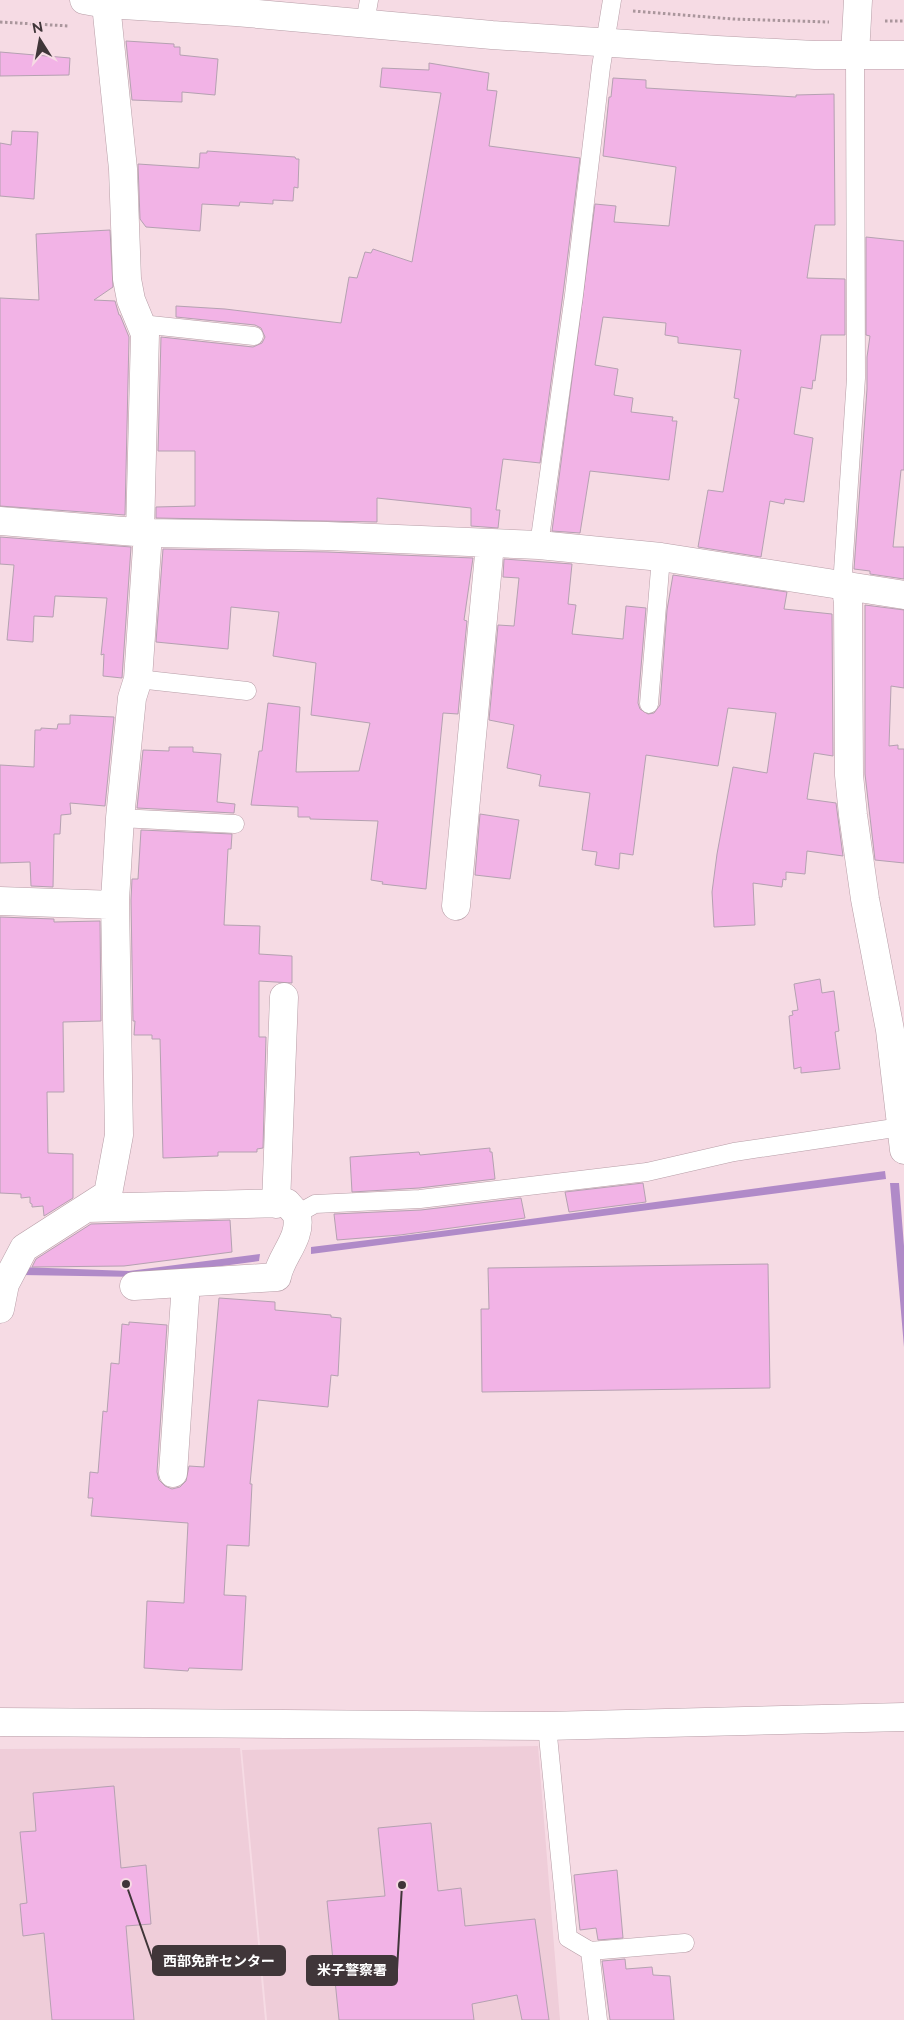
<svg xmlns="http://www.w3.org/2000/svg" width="904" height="2020" font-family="Raleway,'Noto Sans JP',sans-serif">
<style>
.built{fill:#efcdd9}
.water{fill:#b08ac8}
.building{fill:#f2b3e6;stroke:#b5a1b1}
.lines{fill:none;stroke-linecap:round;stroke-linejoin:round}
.lane-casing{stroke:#b79ea7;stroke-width:19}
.street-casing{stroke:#b79ea7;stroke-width:29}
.secondary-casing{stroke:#b79ea7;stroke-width:29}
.path{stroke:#aa969c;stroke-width:3;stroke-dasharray:2.5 2.5;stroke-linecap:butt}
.lane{stroke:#fff;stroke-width:18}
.street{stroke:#fff;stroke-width:28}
.secondary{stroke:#fff;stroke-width:28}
.leader{fill:none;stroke:#403639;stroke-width:2}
.callout-dot{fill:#403639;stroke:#f6dbe4;stroke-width:2}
.callout{fill:#403639;stroke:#403639;stroke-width:2}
.callout-label{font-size:14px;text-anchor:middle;font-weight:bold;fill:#fff}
</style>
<rect width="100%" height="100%" fill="#f6dbe4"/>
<path class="built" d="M538 1746 560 2020H267L242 1750Z
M240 1748 265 2020H0V1749Z"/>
<path class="water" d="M885 1171 886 1179 311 1254V1247L441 1231Z
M890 1183H899L904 1246V1347Z
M260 1254 259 1261 140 1277 22 1275 21 1267 129 1271Z"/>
<path class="building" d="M126 41 174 44V47H180V55L218 59 215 95 182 92V102L132 100Z
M0 52 70 58 69 75 0 76Z
M429 63 489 73 487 90 497 91 489 146 580 158 563 294 540 463 503 459 496 510H500L498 528 471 526V508L377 498V522L156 518V507L195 506V451H158L161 337 253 347 262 343 265 337 261 328 255 325 176 317V306L225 309 341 323 349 277 357 278 365 252 371 253 373 249 412 262 441 93 380 87 382 68 429 70Z
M613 78 646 80V88L796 97V95L834 94 835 225H815L807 278 845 279V335H821L815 381 813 380 812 389 801 387 794 434 813 438 804 502 785 499 784 504 770 501 761 557 698 547 708 490 723 492 739 399 734 398 741 350 678 343V337L665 335 666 323 603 317 595 365 618 369 614 395 633 398 631 412 673 417 672 421H677L669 480 590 471 580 533 552 531 595 204 616 206 614 222 669 226 676 167 603 156 609 97H611Z
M12 131 38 132 34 199 0 196V143L11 145Z
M207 151 295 157 296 159H299L298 188 294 187 293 201 273 200V204L240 202 239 206 202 204 200 231 146 227 140 219 138 164 199 168 200 153H207Z
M110 230 113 287 94 300 115 301 119 315H120L129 337 125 515 0 506V298L39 300 36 234Z
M866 237 904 241V470H901L893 547H904V579L870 574V571L854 569 867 389V357L870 336 866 335Z
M0 537 131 547 122 678 103 676 104 654 101 655 107 598 55 596 53 617 34 616 33 642 7 640 14 565 0 564Z
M163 549 327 552 473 558 464 620 467 621 458 714 443 713 426 889 382 884 383 882 371 880 378 821 310 819V817H298V807L251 805 259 751H262L268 703 300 707 296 772 359 771 370 723 311 715 316 663 273 656 279 612 231 607 228 649 156 642Z
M504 559 572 564 568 604 576 605 572 634 623 639 626 606 646 608 638 703 640 709 648 714 654 713 660 705 667 610 673 575 787 592 784 609 832 614 833 756 814 753 807 799 836 803 843 856 807 851 805 874 786 872V880L783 879 782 887 753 883 755 925 714 927 712 892 717 854 733 767 767 773 776 713 728 708 718 766 646 755 633 855 620 853 619 869 595 865 597 852 582 850 590 793 539 786 541 775 507 768 514 725 489 720 498 625 514 626 519 578 503 577Z
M865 605 904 610V688L891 686 889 746 898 745V749H904V863L875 860 865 774Z
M70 715 114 717 105 806 70 803 71 814 61 815 60 834H54L53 887 31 886 30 862 0 863V765L34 767 35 730H41V728L57 729 58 724H70Z
M169 747H193V752L221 754 217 802 235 804 234 813 137 808 143 750 169 751Z
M480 814 519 820 510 879 475 875Z
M141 830 232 834 231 849H228L224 925 260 926 259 954 292 956V983L259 981V1037H266L263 1148 257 1149V1152H218V1156L163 1158 160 1039H152V1035H134L135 1021H133L131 900 132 879H138Z
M0 917 54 919V922L100 921 101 1021 63 1022 64 1092H47L48 1153 73 1154V1198L44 1216 43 1206 32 1207V1204L30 1203V1197L21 1198V1194L0 1193Z
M820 979 822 993 834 991 839 1031 835 1032 840 1069 801 1073V1067L794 1069 789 1016 793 1015 792 1011 798 1010 794 984Z
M490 1148V1152H492L495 1179 419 1188 352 1192 350 1157 419 1152 420 1155Z
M643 1183 646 1202 569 1212 565 1192Z
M521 1198 525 1218 400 1235 337 1240 334 1214 421 1210Z
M230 1220 232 1252 124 1266 32 1267 36 1259 91 1224Z
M768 1264 770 1388 482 1392 481 1309H489L488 1268Z
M219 1298 275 1302V1310L331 1315V1317L341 1318 338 1376 331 1375 328 1407 258 1400 250 1484H252L249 1546 227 1545 224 1595 246 1596 242 1670 189 1668 188 1671 144 1668 147 1601 184 1603 188 1523 91 1516 93 1498H88L90 1472 98 1473 103 1411 107 1412 111 1363 119 1364 122 1324 129 1325V1322L167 1325 157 1472 159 1480 165 1486 172 1489 180 1487 186 1481 189 1466 204 1467Z
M114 1786 121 1868 146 1865 151 1924 126 1926 134 2020H52L44 1933 23 1936 20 1904 27 1903 20 1832 36 1831 33 1793Z
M431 1823 438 1891 461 1888 465 1926 535 1919 549 2020H522L517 1995 472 2004 474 2020H339L327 1901 385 1896 378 1828Z
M617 1870 623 1938 598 1940 596 1928 580 1930 574 1875Z
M625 1959 626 1969 652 1967 653 1975 670 1976 674 2020H610L602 1961Z"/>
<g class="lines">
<g class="lane-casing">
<path id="lane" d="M365 23 369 0
M141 324 254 336
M539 545 574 295 601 67 612 0
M845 585 843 571 856 378 855 55
M138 679 247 691
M649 704 661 557
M120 818 235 824
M297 1214 315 1204 420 1199 647 1172 734 1152 901 1127
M547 1726 568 1938 590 1951 685 1943
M590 1951 598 2020"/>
</g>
<g class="street-casing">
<path id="street" d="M106 4 123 169 127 279 131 300 145 334 140 532
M855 55 858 0
M0 521 148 533 327 536 539 545 661 557 904 595
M845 585 848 602 849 775 853 815 865 899 890 1030 904 1150
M0 901 115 905
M456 906 490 544
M276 1204 284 997
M87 1208 287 1203C290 1207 296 1212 297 1216 302 1238 280 1257 277 1277L134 1286
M0 1309 5 1284 24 1248 108 1194 119 1135 115 900 120 818 132 698 138 679 148 533
M173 1473 186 1283"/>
</g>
<g class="secondary-casing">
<path id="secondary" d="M84 0 106 4 236 12 492 35 717 50 815 55H904
M0 1722 547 1726 904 1717"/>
</g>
<path class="path" d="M633 11 733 19 829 22
M885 21H904
M0 22 69 26"/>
<use href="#lane" class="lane"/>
<use href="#street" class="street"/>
<use href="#secondary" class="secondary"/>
</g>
<path class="leader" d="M126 1884L153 1961M402 1885L397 1970"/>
<g class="callout-dot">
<circle cx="126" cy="1884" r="5"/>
<circle cx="402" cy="1885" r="5"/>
</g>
<g class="callout">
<rect x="153" y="1946" width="132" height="29" rx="5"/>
<rect x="307" y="1956" width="90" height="29" rx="5"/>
</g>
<g class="callout-label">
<text x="219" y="1966">西部免許センター</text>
<text x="352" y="1975">米子警察署</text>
</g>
<g transform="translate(40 40) rotate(349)" stroke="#f6dbe4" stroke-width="4" paint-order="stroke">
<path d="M0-4L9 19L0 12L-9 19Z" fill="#403639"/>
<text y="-8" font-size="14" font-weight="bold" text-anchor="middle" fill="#403639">N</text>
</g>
</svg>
